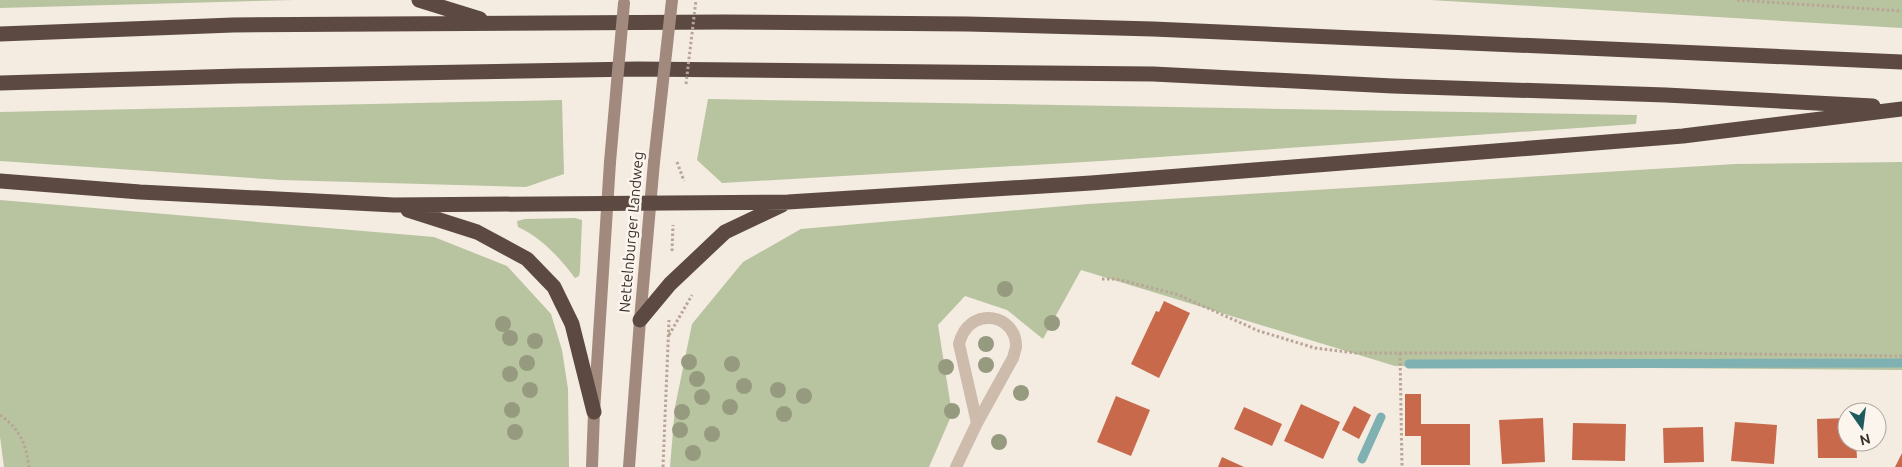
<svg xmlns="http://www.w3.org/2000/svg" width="1902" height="467" font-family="Ubuntu,sans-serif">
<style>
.green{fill:#b8c4a0}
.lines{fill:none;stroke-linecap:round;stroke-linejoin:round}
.stream{stroke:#7fb0b2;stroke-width:9}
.building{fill:#c8694b}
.path{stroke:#b9a596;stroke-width:3;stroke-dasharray:2.5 2.5;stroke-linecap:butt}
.street{stroke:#cdbbac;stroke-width:12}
.secondary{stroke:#a18a7d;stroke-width:12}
.highway{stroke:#5c4a42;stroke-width:15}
.path-bridge{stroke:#b9a596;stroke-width:3;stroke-dasharray:2.5 2.5;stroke-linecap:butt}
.secondary-bridge{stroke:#a18a7d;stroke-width:12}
.tree{fill:#969b7f}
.labels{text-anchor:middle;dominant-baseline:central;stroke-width:5;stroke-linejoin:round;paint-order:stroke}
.street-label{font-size:15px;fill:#3b302b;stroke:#fbf5ee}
</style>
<rect width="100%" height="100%" fill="#f4ebe1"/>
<path class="green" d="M0 0H294L0 8Z
M1430 0H1902V28Z
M708 99 1637 115 1636 124 1101 161 722 183 697 160Z
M562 100 564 174 526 187 281 180 0 161V112Z
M1902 162V370L1395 366 1081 270 1043 339 1007 310 965 296 938 325 952 414 929 467H670L675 407 692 324 743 262 801 229 1088 204 1735 164Z
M0 200 434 237 507 266 551 314 562 350 568 389 569 467H4L0 437Z
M575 218 582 220 580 271 579 276 575 278C559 257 542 238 518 227L517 221 525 219Z"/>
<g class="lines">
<path class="stream" d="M1409 364 1902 363
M1362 459 1381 417"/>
</g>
<path class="building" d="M1164 301 1190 313 1159 378 1131 364 1156 311 1159 312Z
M1405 394H1421V424H1470V465H1421V436H1405Z
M1116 396 1150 410 1131 456 1097 442Z
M1301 404 1340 422 1323 459 1284 441Z
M1354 406 1371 415 1359 439 1342 430Z
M1244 407 1282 424 1272 446 1234 429Z
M1543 418 1545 462 1502 464 1499 420Z
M1847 418V442H1856L1857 458H1818L1817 419Z
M1735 422 1777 425 1774 464 1731 461Z
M1573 423 1626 424 1625 461 1572 460Z
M1703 427 1704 462 1664 463 1663 428Z
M1902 453V467H1895Z
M1222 457 1244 467H1218Z"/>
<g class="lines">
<path class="path" d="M1737 0 1902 11
M677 162 684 181
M672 251 673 225
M1102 279H1116L1176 294 1259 331 1315 348 1355 353H1677L1902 356
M669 335 692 295
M1400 353 1402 467
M0 415C20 429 26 444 29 467
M663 467 669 320"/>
<path class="street" d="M956 467 977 423 1013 358C1014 355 1015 350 1016 347 1017 314 969 304 959 344L977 423"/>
<path class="secondary" d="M592 467 594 412 610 162
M629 467 640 320 654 162"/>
<path class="highway" d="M419 0 480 19
M0 34 233 25 723 22 967 24 1153 29 1902 62
M0 83 238 76 637 69 1153 74 1393 86 1666 95 1873 106
M0 181 140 192 394 205 788 202 1091 183 1683 136 1902 109
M408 210 477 232 527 259 554 287 572 324 594 412
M640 320 670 284 725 232 782 205"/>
<path class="path-bridge" d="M686 84 696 0"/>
<path class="secondary-bridge" d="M610 162 624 3
M654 162 672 0"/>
</g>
<g class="tree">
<circle cx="1005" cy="289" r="8"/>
<circle cx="1052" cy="323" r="8"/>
<circle cx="503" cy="324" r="8"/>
<circle cx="510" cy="338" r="8"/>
<circle cx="535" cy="341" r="8"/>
<circle cx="986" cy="344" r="8"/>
<circle cx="689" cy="362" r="8"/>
<circle cx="527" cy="363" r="8"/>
<circle cx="732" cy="364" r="8"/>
<circle cx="986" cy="365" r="8"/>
<circle cx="946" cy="367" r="8"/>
<circle cx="510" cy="374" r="8"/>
<circle cx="697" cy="379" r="8"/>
<circle cx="744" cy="386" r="8"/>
<circle cx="530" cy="390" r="8"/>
<circle cx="778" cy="390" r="8"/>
<circle cx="1021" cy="393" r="8"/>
<circle cx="804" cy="396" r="8"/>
<circle cx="702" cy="397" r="8"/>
<circle cx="730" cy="407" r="8"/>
<circle cx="512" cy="410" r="8"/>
<circle cx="952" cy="411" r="8"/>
<circle cx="682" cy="412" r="8"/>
<circle cx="784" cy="414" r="8"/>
<circle cx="680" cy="430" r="8"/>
<circle cx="515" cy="432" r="8"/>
<circle cx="712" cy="434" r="8"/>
<circle cx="999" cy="442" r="8"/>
<circle cx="693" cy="453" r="8"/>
</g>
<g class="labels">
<g class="street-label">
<text transform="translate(631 232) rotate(-85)">Nettelnburger Landweg</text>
</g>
</g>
<g transform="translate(1862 427) rotate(166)"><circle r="24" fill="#fbf5ee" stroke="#aea6a0"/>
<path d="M0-4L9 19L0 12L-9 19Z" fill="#1f5a5e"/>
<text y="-8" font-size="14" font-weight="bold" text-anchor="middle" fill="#3b302b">N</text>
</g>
</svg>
